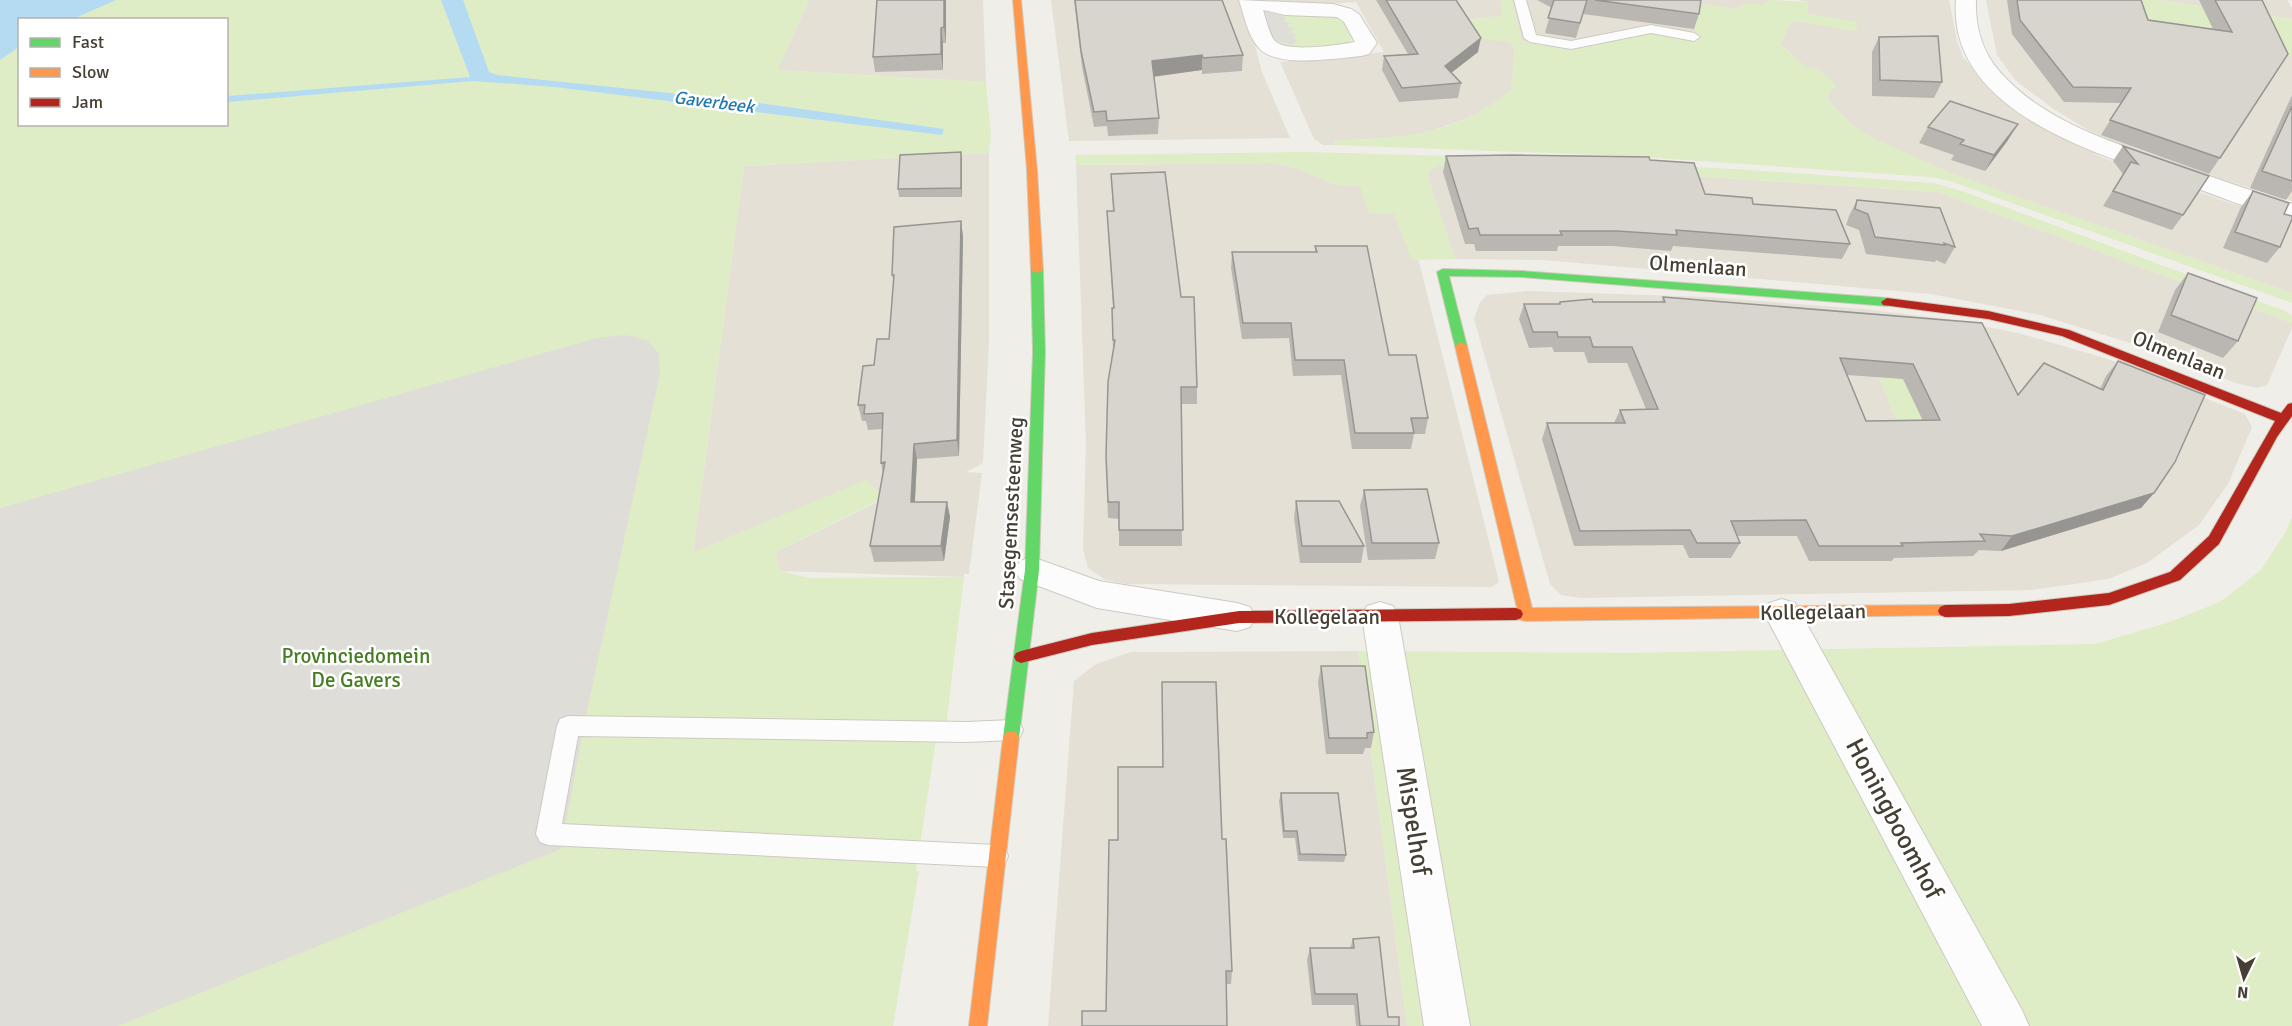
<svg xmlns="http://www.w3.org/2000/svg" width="2292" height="1026" font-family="Signika,sans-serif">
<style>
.residential{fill:#e5e0d5}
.green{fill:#deedc5;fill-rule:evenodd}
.parking{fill:#dfddd8}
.water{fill:#b4dbf2}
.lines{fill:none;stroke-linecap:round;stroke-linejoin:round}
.lane-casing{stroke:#cdcac4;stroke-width:2}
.street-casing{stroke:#cdcac4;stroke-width:2}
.fast-casing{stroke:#d0cbbe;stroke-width:2}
.slow-casing{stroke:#d0cbbe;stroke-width:2}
.jam-casing{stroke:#d0cbbe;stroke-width:2}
.lane{fill:#fdfcfc;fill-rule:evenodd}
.street{fill:#fdfcfc;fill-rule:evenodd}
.fast{fill:#63d668;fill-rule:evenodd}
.slow{fill:#ff974d;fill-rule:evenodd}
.jam{fill:#b3261e;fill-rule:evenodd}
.wall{fill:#bab7b2;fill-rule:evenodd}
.shaded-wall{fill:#979591}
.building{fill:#d8d5cf;stroke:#979591;stroke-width:1.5;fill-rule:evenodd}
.labels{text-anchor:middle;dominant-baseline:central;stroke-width:5;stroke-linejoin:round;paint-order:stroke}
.far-water-label{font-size:18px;font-style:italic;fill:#2379b2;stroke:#fff}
.street-label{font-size:21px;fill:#463f34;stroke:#fff}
.park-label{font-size:21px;fill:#467d22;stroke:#fff}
.near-street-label{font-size:26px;fill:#463f34;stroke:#fff}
</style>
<rect width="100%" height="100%" fill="#f0eee8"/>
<path class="residential" d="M809 0H983L986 82 777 70Z
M1051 0H1239L1250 27 1262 72 1290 138 1069 141Z
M1270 0H1501L1503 16 1452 21 1492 39 1510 42 1515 50 1511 90 1488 109 1460 121 1425 133 1405 137 1333 141 1335 145H1323L1314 139 1280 62 1384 52 1356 2 1297 6 1279 4Z
M1512 0H1640L1696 15 1695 34 1653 32 1571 49 1522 41Z
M1678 0H1772L1765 4H1747L1734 9Z
M1797 0H1949L1957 41 1963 57 1992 91 2006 102 2101 157 2227 202 2292 222V293L1955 175 1873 139 1853 126 1830 102 1827 96 1835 86 1807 68 1780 44 1792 20 1856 31V22L1807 14 1808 2Z
M1986 0H2133L2144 34 2292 56V201L2134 151 2088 130 2052 108 2015 80 1997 55Z
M2157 0H2287L2292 8V19Z
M989 153V341L983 463 966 472 982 473 969 574H964V577L780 571 776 552 885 498 693 553 744 166Z
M1277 163 1299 169 1336 185 1360 186 1394 212 1412 259 1418 258 1499 582 1491 587 1127 584 1106 580 1088 568 1083 549 1086 444 1076 165Z
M1438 166 1587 169 1937 192 2292 323V328L2267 385 2257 388 2236 383 2140 346 2040 315 1931 294 1544 260 1455 259 1428 178 1429 170Z
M1528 291 1707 297 1864 309 1946 319 2018 333 2108 359 2245 414 2252 427 2228 484 2199 525 2147 563 2108 579 2032 590 1581 598 1561 595 1550 584 1474 319 1480 302 1487 295Z
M1358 651 1407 1026H1048L1074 681 1096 664 1131 652Z"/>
<path class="green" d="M0 0H809L777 70 986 82 991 135 989 153 744 166 693 552 866 480 885 497 776 552 780 571 810 578 964 577 946 726 938 727 916 871H919L893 1026H0ZM20 20H226V124H20Z
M1501 0H1512L1522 41 1571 49 1653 32 1695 34 1696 15 1678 0 1734 9 1747 4H1766L1772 0 1808 2 1807 14 1856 22 1857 31 1792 21 1780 44 1807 68 1816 67 1836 85 1827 96 1830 102 1853 126 1873 138 1955 175 2292 293V303L1950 181 1930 177 1628 156 1335 145 1333 141C1402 137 1454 137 1511 90L1515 50 1510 42 1475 38 1452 21 1502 16Z
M2133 0H2157L2292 19V56L2144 34Z
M1279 15C1305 15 1345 6 1354 38 1335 55 1293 54 1273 40L1293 45 1298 40 1293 39 1296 35 1289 32 1293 29 1286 26 1290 23 1283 21 1287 17Z
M1306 152 1524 158 1750 170 1933 183 1962 191 2285 311 2292 316V323L1937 192 1587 169 1438 166 1429 170 1428 178 1455 259 1412 260 1394 213H1369L1360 186 1336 185 1299 169 1277 163 1076 165 1075 155Z
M1860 329 1894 378 1943 383 1937 418H1921L1930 436H1902Z
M2292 517V1026H1407L1358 651 1629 653 2095 644 2167 623 2220 602 2261 570 2285 533Z"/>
<path class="parking" d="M1261 10 1287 17 1284 21 1290 23 1287 26 1294 29 1290 32 1297 35 1293 38 1298 40 1293 45 1273 40Z
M624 335 648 340 659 354 660 373 585 720 561 849 118 1026H0V508L597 338Z"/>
<path class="water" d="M0 0H116L73 19 20 20 19 47 0 60Z
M441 0H463L489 72 497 75 737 100 944 129 942 135 555 87 473 81 227 102V96L470 77Z"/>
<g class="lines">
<g class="lane-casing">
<path id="lane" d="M1514 0H1526L1536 35 1571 41 1651 25 1694 33 1700 37 1694 41 1651 33 1571 49 1530 42 1524 38Z
M568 716 967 722 1012 720 1020 723 1023 730 1020 737 1012 740 967 742 578 736 562 824 996 845 1005 848 1008 856 1005 864 996 867 548 845 540 842 536 834 557 726 560 719Z"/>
</g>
<g class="street-casing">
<path id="street" d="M1239 0 1333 4 1351 9 1359 14 1377 43 1369 54 1361 56C1336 58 1275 69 1258 47 1247 34 1244 15 1239 0ZM1263 10 1285 15 1337 17 1344 22 1355 42C1339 45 1287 53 1275 41 1269 34 1266 19 1263 10Z
M1956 0H1976C1975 26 1982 52 2000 72 2044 122 2114 143 2175 164 2214 178 2253 191 2292 204V221C2254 211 2216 195 2179 182 2097 154 1947 111 1956 0Z
M1032 557 1099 581 1237 603 1250 607 1255 617 1250 627 1237 631 1097 608 1020 579 1015 570 1020 561Z
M1782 599 1795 603 2022 1010 2029 1026H1982L1764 613 1769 603Z
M1380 602 1393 606 1398 616 1470 1026H1424L1362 616 1367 606Z"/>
</g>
<g class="fast-casing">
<path id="fast" d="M1037 267 1043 270 1045 352 1039 570 1019 738 1017 743 1011 745 1005 743 1003 738 1025 570 1033 352 1031 270Z
M1443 269 1522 271 1887 298 1893 302 1887 306 1522 277 1449 276 1467 346 1461 350 1455 346 1437 272Z"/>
</g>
<g class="slow-casing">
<path id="slow" d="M1013 0H1021L1037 170 1043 270 1037 273 1031 270 1027 170Z
M1461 342 1467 346 1532 608 1945 605 1950 607 1952 611 1950 615 1526 621 1511 618 1509 614 1511 610 1517 608 1455 346Z
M1011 731 1017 733 1019 738 987 1026H969L1003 738 1005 733Z"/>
</g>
<g class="jam-casing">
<path id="jam" d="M1887 298 1988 311 2069 330 2281 413 2288 404 2292 403V416L2277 437 2219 544 2180 580 2109 605 2009 616 1945 617 1940 615 1938 611 1940 607 1945 605 2009 604 2109 593 2170 572 2209 536 2275 421 2062 336 1988 319 1883 305 1881 302Z
M1516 608 1521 610 1523 614 1521 618 1516 620 1239 623 1092 645 1021 663 1016 661 1014 657 1016 653 1021 651 1092 633 1239 611Z"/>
</g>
<use href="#lane" class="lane"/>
<use href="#street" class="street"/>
<use href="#fast" class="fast"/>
<use href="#slow" class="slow"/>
<use href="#jam" class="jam"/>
</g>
<path class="wall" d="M877 0H946V43H943V70L875 72 873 57Z
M1074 0H1222L1243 55 1242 71 1202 74V70L1153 76 1159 118 1158 134 1108 136 1107 126 1094 127 1082 67Z
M1376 0H1456L1478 52 1451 73 1461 83 1458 98 1399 102 1382 70 1384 56 1408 54Z
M1537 0H1701L1699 14 1694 29 1583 14 1576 38 1545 33 1552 8Z
M2007 0H2141L2148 20 2213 29 2199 0H2262L2220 158 2209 174 2101 135 2121 103 2064 102 2012 34Z
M1879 37 1942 82 1934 98 1872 96V52Z
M2292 95V191L2286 200 2250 188Z
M1928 127 2008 140 1985 171 1951 160 1954 155 1919 143Z
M2123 146 2183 215 2172 230 2103 206 2123 174 2113 161Z
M1446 156 1650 160 1705 194 1753 204 1850 244 1842 259 1673 246 1671 251 1612 246H1558L1557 251H1476L1474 244H1465L1443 172Z
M962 160V197H899L898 189Z
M1111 174 1181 297 1197 387V404H1181L1182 546H1119V519L1108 518 1106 456 1113 351 1112 308H1113L1107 211H1113Z
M2253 191 2284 214 2280 247 2267 263 2223 248 2241 207Z
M1857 200 1955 247 1945 264 1936 260 1935 262 1866 254 1859 230 1846 225 1849 216Z
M961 221 963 237 959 456 917 459 915 502H947L950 517 944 561 874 562 870 546 883 474 881 463 882 429 868 430 866 421H862L858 405 874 365 889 339 894 283 892 275Z
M1315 246 1389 355 1428 418 1425 434H1414L1411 449H1352L1341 375 1293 376 1289 338 1242 339 1231 268 1232 252H1315Z
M2188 273 2238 341 2223 358 2158 332 2175 290Z
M1663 297 1982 323 2018 395 2100 389 2106 376 2118 361 2154 493 2141 508 2001 551 1979 550 1973 556 1894 558 1892 561H1809L1797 536H1737L1740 543 1731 558H1689L1683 545 1574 546 1542 439 1547 423H1614L1620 410 1646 409 1627 363H1588L1584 352H1554L1552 347 1529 348 1519 319 1524 304H1559L1560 302H1662ZM1847 375 1903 379 1923 421H1866Z
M1364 490 1439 543 1435 559 1368 560 1360 506Z
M1296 501 1364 546 1361 563H1300L1294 518Z
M1321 666 1374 732 1371 748H1365L1363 754H1326L1318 682Z
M1281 793 1346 855 1344 862 1298 861 1295 838H1283L1279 801Z
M1222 839 1232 971 1231 984H1227L1106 1011 1118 840Z
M1353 939 1388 1017 1399 1026H1356L1354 1005H1312L1307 960 1310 948H1350Z"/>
<path class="shaded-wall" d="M944 0H946V43L944 27Z
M941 28 943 43V70L941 54Z
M1481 38 1478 52 1442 80 1445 66Z
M1202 55V70L1152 77V61Z
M2018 124 2008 140 1985 171 1994 155Z
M961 152 962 160V197L961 188Z
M961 221 963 237 959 456 957 440Z
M914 444 917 459 914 517 911 502Z
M2154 493 2141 508 2001 551 2012 536Z
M947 502 950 517 944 561 941 546Z"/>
<path class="building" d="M877 0H944V27L941 28V54L873 57Z
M1075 0H1222L1243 55 1203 58 1202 55 1152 61 1159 118 1107 121 1106 111 1094 112 1081 51Z
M1386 0H1456L1481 38 1445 66 1461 83 1402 88 1384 56 1418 54Z
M1554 0H1587L1580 23 1548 18Z
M1595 0H1701L1699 14Z
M2017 0H2141L2148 20 2232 32 2215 0H2262L2288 54 2220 158 2110 120 2131 88 2073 87 2020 20Z
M1938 36 1942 82 1880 80 1879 37Z
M1950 101 2018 124 1994 155 1960 144 1964 140 1928 127Z
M2292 106V181L2262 171Z
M2123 146 2209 176 2183 215 2113 191 2131 162 2138 164Z
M961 152V188L898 189 900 155Z
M1513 155 1649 157 1650 160 1694 163 1705 194 1752 198 1753 204 1836 210 1850 244 1676 230 1677 235 1617 231H1560L1562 235H1480L1478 228 1469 229 1446 156Z
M1165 172 1181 297H1194L1197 387H1181L1183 530H1119V502H1108L1106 456 1108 382 1115 340H1113L1112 308H1114L1107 211H1114L1111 174Z
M2253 191 2289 203 2284 214 2292 216V219L2280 247 2235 232Z
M1857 200 1940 208 1955 247 1944 243 1945 245 1875 237 1868 214 1855 209Z
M961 221 957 440 914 444 911 502H947L941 546H870L885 462 881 463 883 413 864 414 865 405H858L863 366 874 365 877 339H889L894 275H892L894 227Z
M1315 246H1367L1389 355H1416L1428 418H1411L1414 433H1355L1344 360H1295L1291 323H1243L1232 252H1317Z
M2188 273 2257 298 2238 341 2171 315Z
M1663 297 1982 323 2018 395 2044 363 2103 390 2118 361 2205 395 2175 462 2154 493 2012 536 1980 534 1985 541 1901 543 1903 546H1819L1806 520 1731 521 1740 543H1697L1690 530 1580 531 1547 423H1625L1620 410 1658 409 1632 347H1593L1590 337H1558L1557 332H1533L1524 304H1560V302L1592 299 1593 302H1665ZM1840 358 1913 364 1940 420 1866 421Z
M1427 489 1439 543H1372L1364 490Z
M1296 501H1339L1364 546H1302Z
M1321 666H1365L1374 732 1367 733V738H1329Z
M1162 682H1216L1222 839H1226L1232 971H1226L1227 1026H1082V1011H1106L1109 840H1118V767H1163Z
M1281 793H1338L1346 855 1300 854 1297 831H1284Z
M1379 937 1388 1017H1399V1026H1360L1357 994H1315L1310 948H1354L1353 939Z"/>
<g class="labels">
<g class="far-water-label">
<text transform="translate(714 102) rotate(7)">Gaverbeek</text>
</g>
<g class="street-label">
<text transform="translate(1698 266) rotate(4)">Olmenlaan</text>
<text transform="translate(2179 355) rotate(22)">Olmenlaan</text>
<text transform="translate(1011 513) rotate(-87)">Stasegemsesteenweg</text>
<text transform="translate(1813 612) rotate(-1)">Kollegelaan</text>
<text x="1327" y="617">Kollegelaan</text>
</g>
<g class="park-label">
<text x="356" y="656">Provinciedomein<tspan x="356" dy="24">De Gavers</tspan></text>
</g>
<g class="near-street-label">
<text transform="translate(1894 819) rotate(62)">Honingboomhof</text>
<text transform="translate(1413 821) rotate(81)">Mispelhof</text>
</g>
</g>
<rect x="18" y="18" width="210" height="108" fill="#ffffff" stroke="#b5b2ae" stroke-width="1.5"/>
<rect x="30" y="38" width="30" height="9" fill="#63d668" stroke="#b5b2ae" stroke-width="1.5"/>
<text x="72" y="48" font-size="18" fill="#463f34">Fast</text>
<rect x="30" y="68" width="30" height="9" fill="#ff974d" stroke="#b5b2ae" stroke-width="1.5"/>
<text x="72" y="78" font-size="18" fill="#463f34">Slow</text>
<rect x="30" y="98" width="30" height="9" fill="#b3261e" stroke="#b5b2ae" stroke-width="1.5"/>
<text x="72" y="108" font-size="18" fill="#463f34">Jam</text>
<g transform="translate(2244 978) rotate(185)" stroke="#ffffff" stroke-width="4.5" paint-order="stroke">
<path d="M0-4.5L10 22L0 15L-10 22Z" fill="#463f34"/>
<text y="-9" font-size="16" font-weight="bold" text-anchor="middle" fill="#463f34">N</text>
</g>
</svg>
